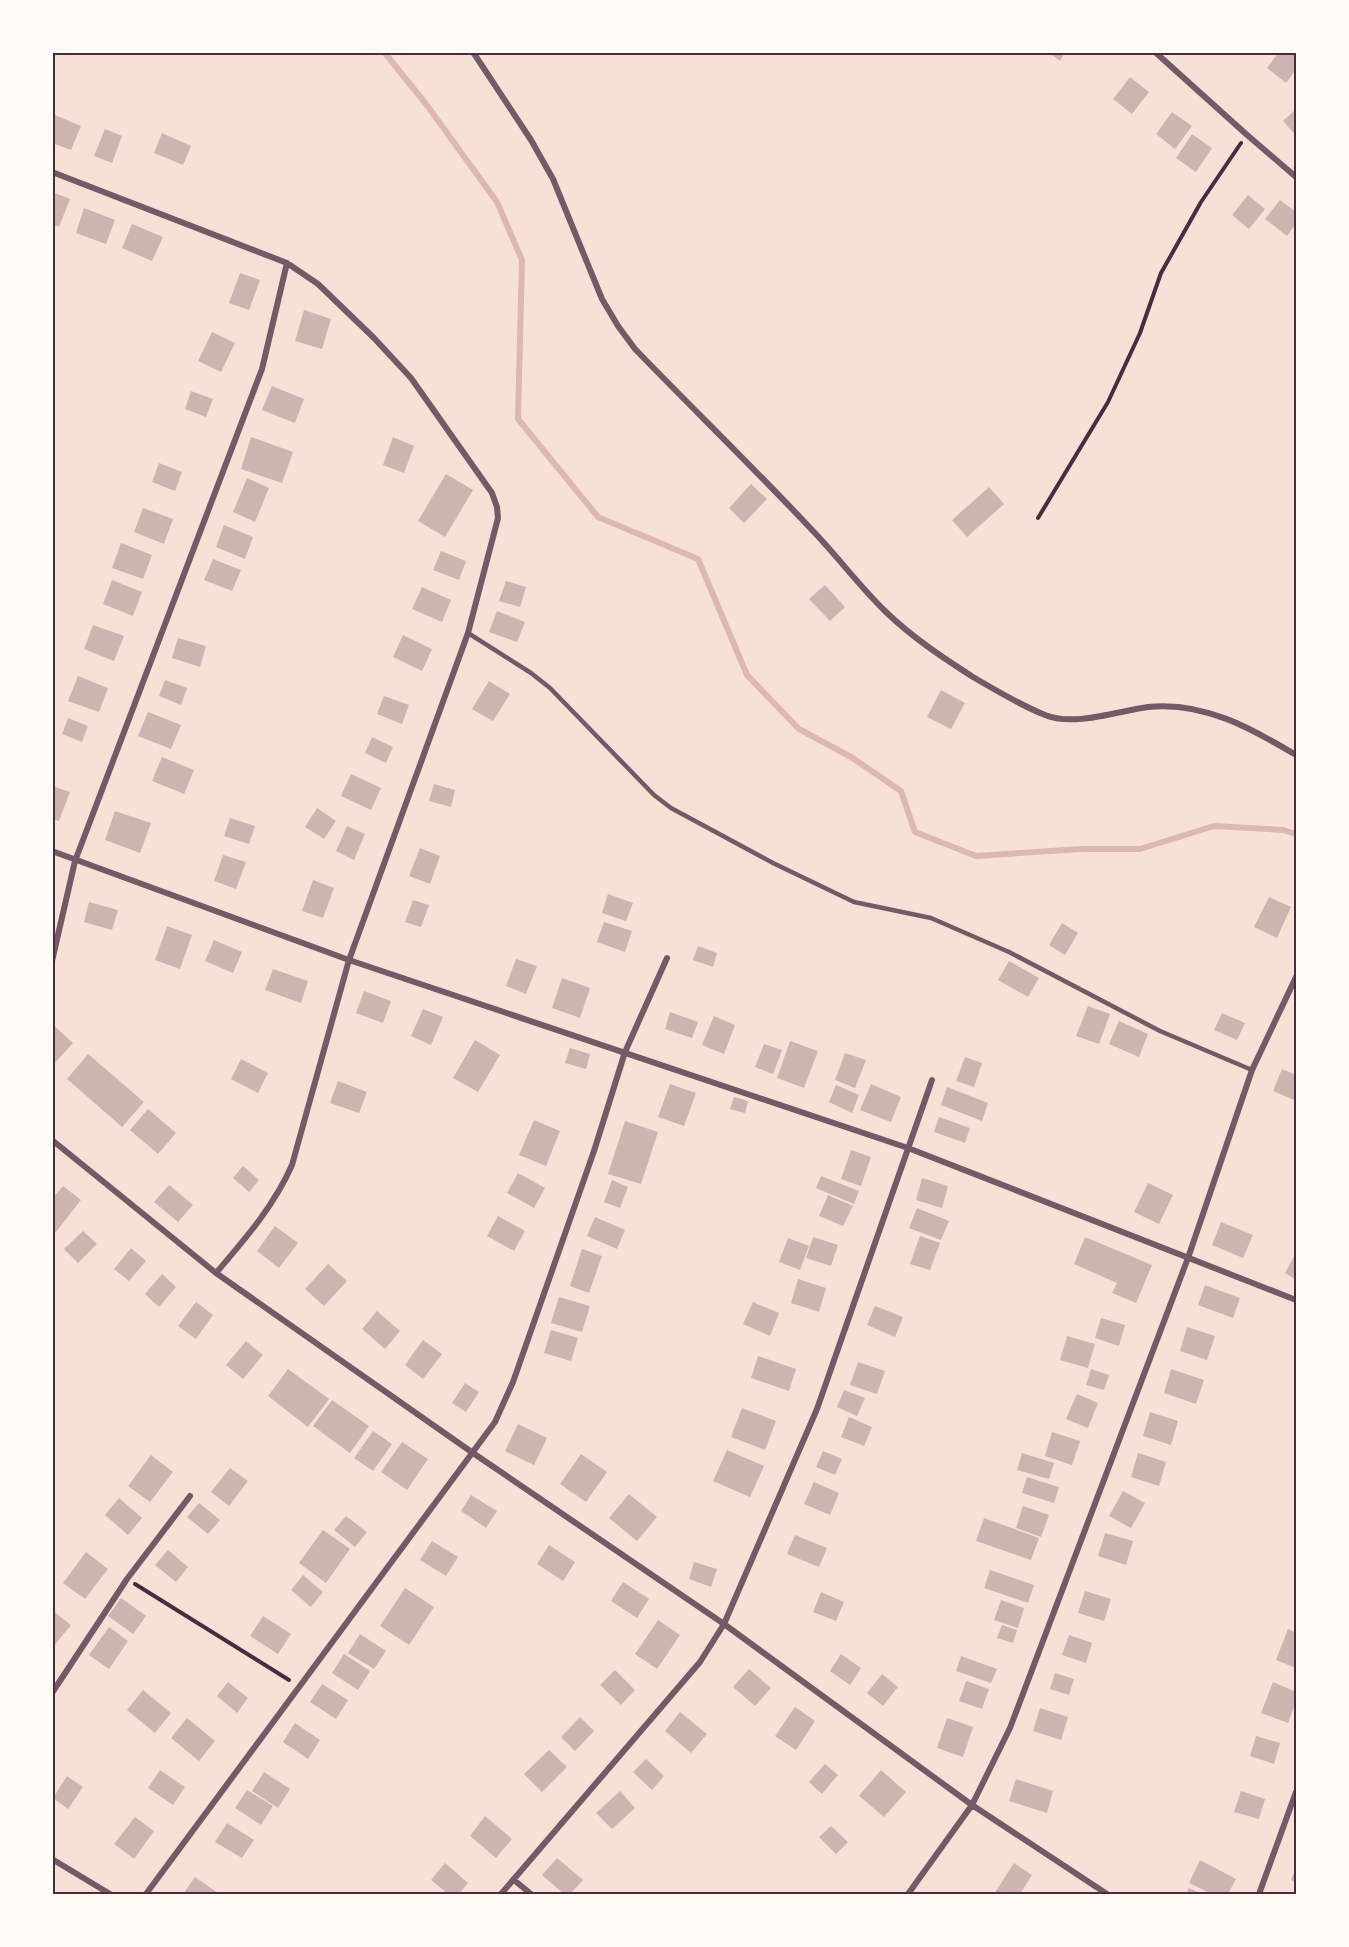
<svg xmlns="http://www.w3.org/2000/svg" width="1349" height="1947" font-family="'Open Sans',sans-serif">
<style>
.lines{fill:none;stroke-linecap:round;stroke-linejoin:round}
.stream{stroke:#dcb8b0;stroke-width:6}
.building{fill:#ccb4b1}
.path{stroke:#4a2c40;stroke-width:4}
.service{stroke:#755966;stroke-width:4.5}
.minor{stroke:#755966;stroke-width:6}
.neatline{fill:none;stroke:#4a2c40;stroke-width:2}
</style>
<rect width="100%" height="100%" fill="#f7e1d7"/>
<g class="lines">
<path class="stream" d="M384 52 426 104 497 202 522 260 518 419 598 517 698 559 747 675 799 729 851 757 901 791 915 832 976 856 1081 849H1140L1214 826 1283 830 1296 834"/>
</g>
<path class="building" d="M1048 52H1065L1060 61Z
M1279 52H1293L1296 55V70L1286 83 1267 68Z
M1130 77 1149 92 1132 114 1113 99Z
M1296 109V136L1283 121Z
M1172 112 1192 126 1175 149 1156 134Z
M55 115 81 126 71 150 52 143V121Z
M105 129 122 136 112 163 94 156Z
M162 133 191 146 183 165 154 153Z
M1192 134 1212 148 1196 172 1176 158Z
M52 192 70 199 59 227 52 224Z
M1248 195 1265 209 1249 229 1232 215Z
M1280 200 1296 212V223L1287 236 1265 219Z
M84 208 115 220 106 244 76 233Z
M132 224 163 237 152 261 122 248Z
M240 273 260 280 249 310 229 303Z
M304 310 331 319 322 349 295 341Z
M212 332 235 343 221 372 198 361Z
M272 386 304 399 295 423 262 410Z
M191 391 213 399 206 417 185 409Z
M251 437 293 452 282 483 241 469Z
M393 437 414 446 404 473 383 465Z
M159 463 182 472 175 491 152 482Z
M446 474 473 490 445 537 418 521Z
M247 478 269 488 255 522 233 512Z
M751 484 767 499 744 523 729 508Z
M989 487 1004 504 967 537 952 520Z
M143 508 173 519 164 544 134 532Z
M224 525 253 537 245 559 216 547Z
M121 543 152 555 143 579 112 568Z
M441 551 466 561 459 580 433 570Z
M213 559 241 570 232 591 204 580Z
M112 580 142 592 133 616 103 604Z
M506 581 526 587 520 607 499 601Z
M825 585 845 607 830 621 809 599Z
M422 587 451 600 442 622 412 609Z
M497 611 525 622 517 642 489 632Z
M93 625 124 636 114 661 84 649Z
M403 635 432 649 422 671 393 657Z
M178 638 206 646 200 667 172 658Z
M78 676 108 688 99 712 68 701Z
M165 680 187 688 181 705 159 696Z
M489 681 510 694 493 721 472 709Z
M941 690 965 703 951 729 927 717Z
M384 696 409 705 402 724 377 714Z
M148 712 181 725 171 749 138 736Z
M68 718 88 726 82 742 62 734Z
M372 737 393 747 386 763 365 753Z
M162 757 194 770 184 794 152 781Z
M351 774 381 788 371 810 341 796Z
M434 784 455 790 451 807 429 801Z
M52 786 70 792 59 821 52 819Z
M317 808 336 821 324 839 305 827Z
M115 811 151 823 140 853 105 840Z
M230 818 255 826 249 844 224 836Z
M347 826 365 834 354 860 336 851Z
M420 848 440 856 430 884 409 876Z
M223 855 246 862 236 889 214 881Z
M313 880 334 888 323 918 302 911Z
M608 894 633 903 626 921 602 913Z
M1269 897 1291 907 1277 938 1254 927Z
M413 900 429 905 421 927 405 922Z
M89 902 118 910 112 930 84 922Z
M604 922 632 931 625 952 597 942Z
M1062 923 1078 933 1065 955 1049 945Z
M167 926 192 935 180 969 155 960Z
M214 940 242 952 233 973 205 961Z
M698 946 717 953 713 967 693 960Z
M516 959 537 966 526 994 506 986Z
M1009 961 1039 978 1028 997 998 980Z
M273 969 308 981 301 1003 265 990Z
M562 978 590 988 580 1018 552 1008Z
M364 991 391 1001 383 1023 356 1013Z
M1088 1006 1110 1014 1099 1044 1076 1036Z
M423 1009 443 1017 431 1045 411 1036Z
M670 1012 698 1022 692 1038 665 1029Z
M1222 1013 1245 1023 1237 1040 1214 1030Z
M714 1016 735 1025 724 1054 702 1045Z
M1119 1021 1148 1034 1139 1057 1109 1044Z
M52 1024 73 1043 52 1066Z
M475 1040 500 1055 478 1092 453 1078Z
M790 1041 818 1051 804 1088 777 1078Z
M764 1044 782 1050 773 1074 755 1067Z
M570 1048 590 1054 586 1069 565 1063Z
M845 1053 866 1060 855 1088 835 1080Z
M88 1054 144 1102 122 1127 67 1079Z
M965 1057 982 1063 974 1087 956 1081Z
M241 1059 268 1073 258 1093 231 1079Z
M1282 1069 1296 1075V1101L1273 1091Z
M338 1081 367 1092 359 1113 330 1103Z
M670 1084 696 1093 684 1126 658 1117Z
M871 1084 901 1097 891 1122 860 1110Z
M836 1085 859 1095 852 1113 829 1102Z
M947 1087 988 1103 982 1121 941 1105Z
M734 1097 748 1101 745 1113 730 1109Z
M148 1109 176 1133 158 1154 130 1130Z
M939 1117 970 1128 965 1143 934 1132Z
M534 1120 560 1131 546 1166 519 1155Z
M625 1121 658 1132 641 1184 608 1174Z
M851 1150 871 1157 861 1186 841 1179Z
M243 1166 259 1180 249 1192 233 1178Z
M518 1173 545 1188 534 1208 507 1193Z
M821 1176 859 1191 854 1204 816 1188Z
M922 1178 948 1186 942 1208 916 1200Z
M612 1180 628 1187 620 1208 604 1202Z
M1148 1183 1173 1195 1159 1224 1134 1212Z
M169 1185 193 1205 178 1222 154 1202Z
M63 1186 81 1200 55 1233 52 1232V1199Z
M828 1195 853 1206 843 1226 819 1216Z
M917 1208 949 1221 941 1240 909 1228Z
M498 1216 525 1231 514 1251 487 1236Z
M595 1217 625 1230 617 1249 587 1236Z
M1221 1222 1253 1235 1243 1258 1212 1245Z
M275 1226 298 1243 279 1268 257 1251Z
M83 1231 97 1244 78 1263 64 1249Z
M920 1236 940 1243 930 1270 910 1264Z
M813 1237 838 1245 831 1266 806 1258Z
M1085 1237 1152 1265 1136 1303 1112 1293 1117 1283 1074 1264Z
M788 1238 809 1246 800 1270 779 1262Z
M131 1248 146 1261 129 1281 114 1269Z
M582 1249 602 1256 589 1293 570 1286Z
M1296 1253V1280L1285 1273Z
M328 1264 347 1281 324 1306 305 1289Z
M162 1274 176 1287 159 1307 145 1294Z
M798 1279 826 1288 819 1312 791 1303Z
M1205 1285 1240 1298 1233 1318 1198 1305Z
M559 1297 590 1306 582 1332 551 1323Z
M196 1302 213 1315 196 1339 178 1326Z
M753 1302 779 1313 770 1336 743 1324Z
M875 1306 903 1317 895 1337 867 1325Z
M377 1311 400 1331 385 1349 362 1329Z
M1101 1318 1125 1325 1119 1346 1095 1338Z
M1187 1327 1215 1336 1207 1360 1180 1351Z
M551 1330 578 1338 571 1361 544 1353Z
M1067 1336 1095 1344 1088 1368 1060 1360Z
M423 1340 442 1354 423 1379 405 1365Z
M246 1341 263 1355 243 1379 226 1365Z
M758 1356 796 1369 789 1391 751 1378Z
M858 1362 885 1371 877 1394 850 1385Z
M288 1369 329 1399 308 1427 268 1396Z
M1091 1369 1109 1375 1104 1390 1086 1385Z
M1171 1369 1204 1380 1196 1404 1164 1393Z
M465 1383 479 1392 466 1412 452 1403Z
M844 1390 865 1398 857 1416 837 1407Z
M1077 1394 1098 1403 1088 1428 1066 1419Z
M332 1400 369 1426 350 1453 313 1426Z
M742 1408 776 1421 765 1450 731 1437Z
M1150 1412 1178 1421 1171 1445 1143 1436Z
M849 1417 872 1427 864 1446 841 1437Z
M518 1424 547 1438 534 1465 505 1451Z
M373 1431 392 1444 373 1471 354 1458Z
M1052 1432 1080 1441 1072 1465 1045 1456Z
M402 1442 428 1459 407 1490 381 1472Z
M727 1450 764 1466 750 1497 713 1481Z
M823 1451 842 1459 835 1475 816 1467Z
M1022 1453 1054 1463 1049 1479 1017 1470Z
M1138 1453 1166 1462 1159 1486 1131 1477Z
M581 1454 607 1472 586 1502 560 1484Z
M151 1455 173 1472 150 1502 128 1486Z
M230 1468 248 1481 229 1506 211 1492Z
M1027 1477 1059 1487 1054 1503 1022 1493Z
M814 1482 839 1493 830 1515 804 1504Z
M1123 1491 1145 1503 1131 1528 1109 1516Z
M629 1494 657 1517 637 1541 609 1518Z
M471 1495 497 1511 486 1528 461 1511Z
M119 1498 142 1518 128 1535 105 1515Z
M199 1503 220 1520 208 1534 187 1517Z
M1023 1506 1049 1515 1041 1537 1016 1528Z
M346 1516 367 1532 355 1547 334 1530Z
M984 1518 1039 1538 1031 1560 976 1541Z
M323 1530 350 1549 326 1583 299 1563Z
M1105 1533 1133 1541 1126 1565 1098 1556Z
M795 1535 827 1548 819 1567 787 1554Z
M432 1541 458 1557 446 1576 420 1560Z
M549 1545 575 1562 563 1581 537 1564Z
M168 1550 188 1567 176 1582 155 1565Z
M86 1552 108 1569 85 1599 63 1583Z
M694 1562 717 1569 711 1587 689 1579Z
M990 1570 1034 1585 1028 1603 984 1588Z
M303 1575 323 1592 311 1607 291 1590Z
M623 1582 649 1599 637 1618 611 1601Z
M405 1588 434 1607 409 1645 380 1626Z
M1085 1591 1111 1599 1104 1621 1078 1613Z
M821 1592 844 1602 836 1621 813 1612Z
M121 1598 146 1616 133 1634 108 1616Z
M1001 1600 1024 1608 1018 1628 994 1620Z
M52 1610 71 1625 52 1648Z
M263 1616 291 1634 278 1654 250 1636Z
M658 1620 680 1635 657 1669 635 1654Z
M1002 1625 1017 1630 1013 1643 997 1638Z
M109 1627 128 1641 109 1669 89 1655Z
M1288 1629 1296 1633V1668L1276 1660Z
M360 1634 386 1651 374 1669 348 1653Z
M1069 1635 1092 1643 1086 1663 1062 1655Z
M344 1654 370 1671 358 1690 332 1673Z
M841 1654 861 1668 850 1685 830 1671Z
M961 1656 997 1669 991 1683 956 1671Z
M749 1669 771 1688 755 1706 733 1687Z
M615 1670 635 1690 621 1705 600 1685Z
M1055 1673 1074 1679 1069 1695 1050 1689Z
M882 1674 898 1687 883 1706 867 1693Z
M966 1681 989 1689 982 1709 959 1701Z
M228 1682 248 1698 237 1713 217 1696Z
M1273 1682 1296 1692V1701L1288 1723 1261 1713Z
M322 1684 348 1700 336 1719 310 1702Z
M143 1690 171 1713 155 1733 127 1710Z
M795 1707 815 1721 796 1750 775 1736Z
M1040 1708 1068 1717 1061 1740 1033 1731Z
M680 1712 707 1734 691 1753 665 1731Z
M580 1717 594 1731 575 1751 561 1737Z
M187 1718 215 1741 199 1761 171 1738Z
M947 1718 973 1727 963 1757 937 1748Z
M295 1723 320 1740 308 1759 283 1742Z
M1256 1736 1280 1743 1274 1764 1250 1756Z
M549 1750 567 1767 542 1792 524 1774Z
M646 1759 664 1776 652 1790 633 1772Z
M825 1764 838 1775 822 1794 809 1782Z
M160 1770 185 1787 173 1805 148 1788Z
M881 1770 906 1792 884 1817 859 1796Z
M264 1772 290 1789 278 1808 252 1791Z
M67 1776 83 1787 68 1809 53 1798Z
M1016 1779 1053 1791 1047 1813 1009 1801Z
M247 1790 273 1806 261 1825 235 1808Z
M620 1791 635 1808 612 1829 596 1813Z
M1241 1791 1265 1799 1259 1819 1234 1812Z
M485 1816 512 1839 496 1858 470 1836Z
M135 1817 154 1831 134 1859 114 1844Z
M227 1823 254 1840 242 1858 215 1842Z
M831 1826 848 1842 836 1854 819 1837Z
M557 1858 583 1880 570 1894H564L542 1875Z
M1200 1860 1236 1879 1228 1894H1212L1189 1883Z
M445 1863 468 1883 459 1894H448L431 1880Z
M1014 1863 1032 1875 1020 1894H994Z
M1296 1867V1882L1291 1880Z
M195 1877 218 1893 217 1894H183Z
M1189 1888 1202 1894H1186Z"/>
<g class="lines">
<path class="path" d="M1038 518 1108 402 1140 333 1161 273 1201 202 1241 143
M135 1584 289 1680"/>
<path class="service" d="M468 633 531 673 550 688 654 795 671 808 773 863 854 902 931 918 1009 952 1160 1031 1252 1070"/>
<path class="minor" d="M473 52 531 140 553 179 602 299 618 326 635 349C694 410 755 469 813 531 838 557 860 587 886 612 913 638 942 657 973 677 997 691 1020 705 1045 715 1074 727 1118 711 1148 707 1203 701 1251 728 1296 755
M1155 52 1246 134 1296 177
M52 172 287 263 318 284 374 338 411 378 492 493 497 507 498 518 468 633 349 960 292 1165C274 1206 245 1239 216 1273
M52 851 349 960 908 1148 1296 1300
M52 961 75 861 262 369 287 263
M52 1140 216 1273 473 1453 724 1624 972 1805 1107 1894
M52 1693 127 1579 190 1496
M52 1859 110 1894
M514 1880 531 1894
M146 1894 495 1422 513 1382 594 1151 625 1052 667 958
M501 1894 700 1662 724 1624 817 1409 932 1080
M908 1894 972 1805 1010 1728 1188 1258 1252 1070 1296 977
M1259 1894 1296 1792"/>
</g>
<rect width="1349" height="1947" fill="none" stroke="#fffaf5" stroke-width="108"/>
<rect x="54" y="54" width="1241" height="1839" class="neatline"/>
</svg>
